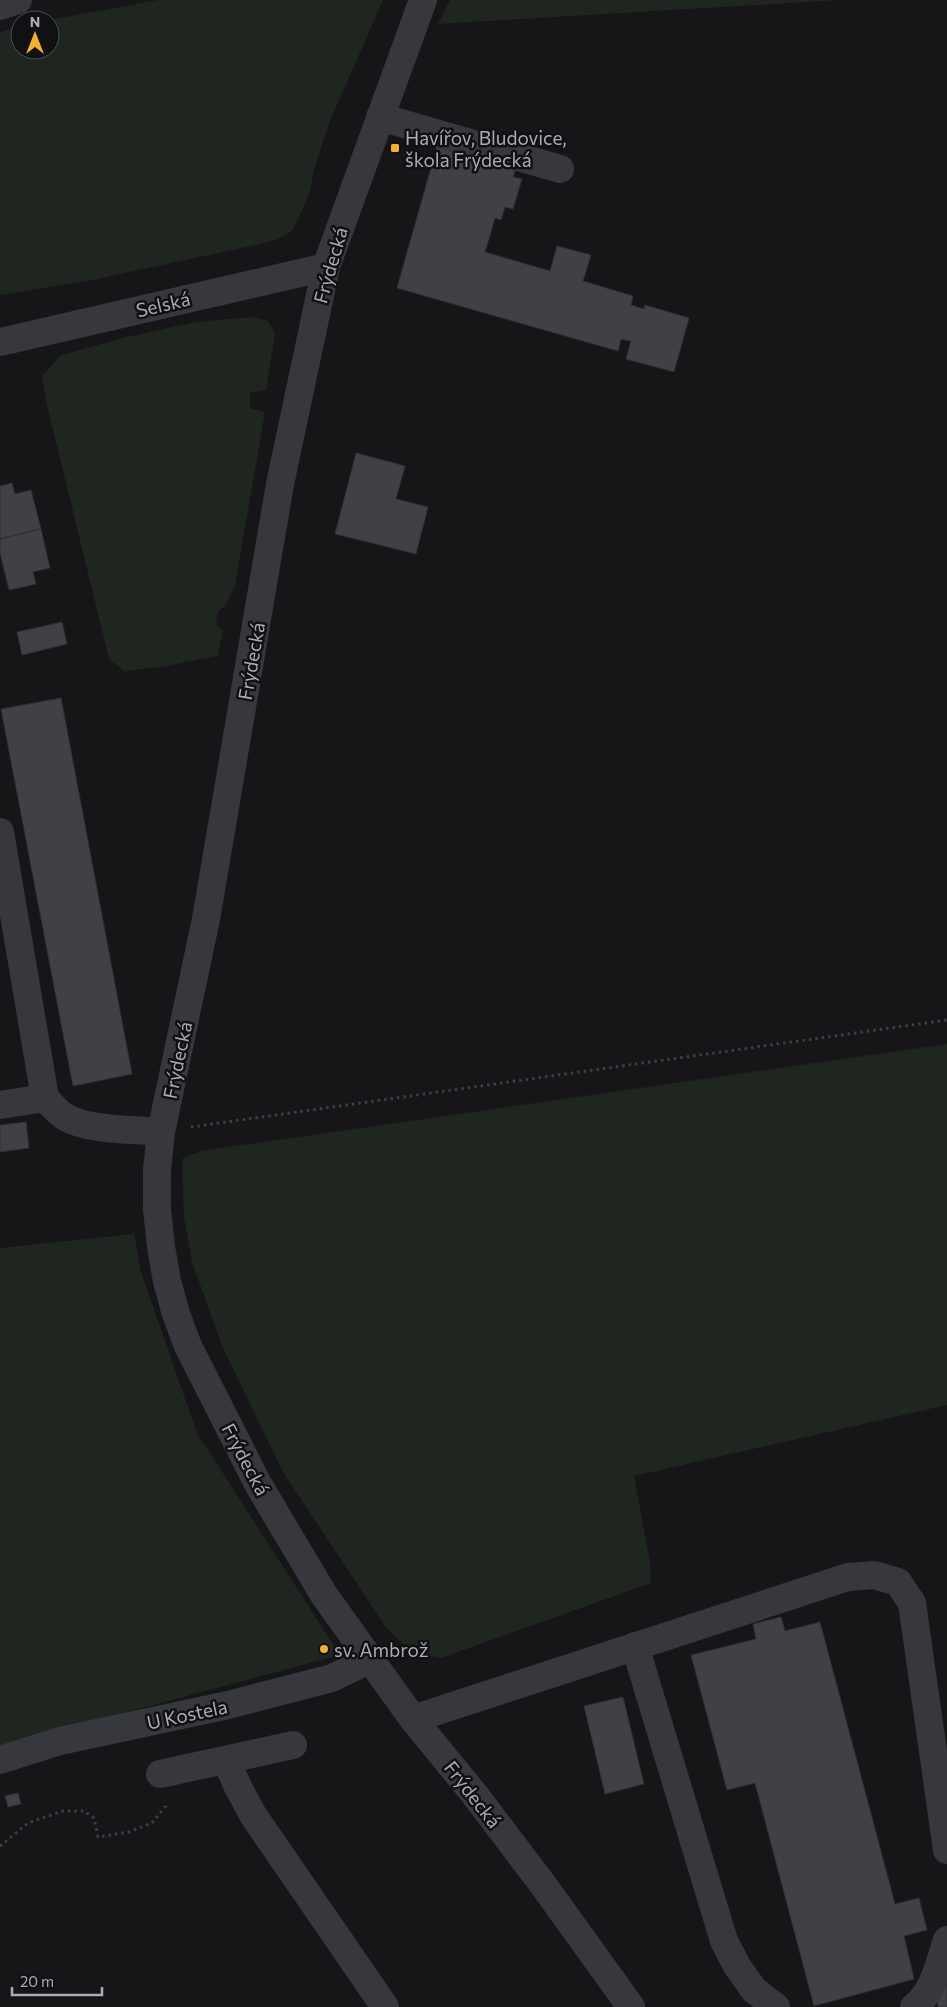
<svg xmlns="http://www.w3.org/2000/svg" width="947" height="2007" font-family="Commissioner,sans-serif">
<style>
.green{fill:#1e261f}
.building{fill:#404145;stroke:#303034}
.lines{fill:none;stroke-linecap:round;stroke-linejoin:round}
.path{stroke:#3d3f44;stroke-width:3;stroke-dasharray:2.5 4;stroke-linecap:butt}
.minor{stroke:#37383d;stroke-width:28}
.poi-dot{fill:#f2b134;stroke:#111113;stroke-width:2}
.labels{text-anchor:middle;dominant-baseline:central;stroke-width:5;stroke-linejoin:round;paint-order:stroke}
.poi-label{font-size:19px;fill:#a8adb8;stroke:#111113;text-anchor:start}
.street-label{font-size:19px;fill:#a8adb8;stroke:#111113}
</style>
<rect width="100%" height="100%" fill="#161618"/>
<path class="green" d="M158 0H383L330 121 315 166 309 195 293 230 276 240 256 245 92 280 0 295V32L20 27V50H50V20Z
M450 0H840L438 24Z
M253 317 268 321 275 333 266 390 250 393V408L265 412 235 586 225 606 218 611 216 624 223 630 218 656 161 667 124 671 109 659 47 405 42 376 61 355 127 337 196 322Z
M947 1044V1405L634 1476 650 1562 651 1583 441 1658 412 1653 385 1626 283 1472 222 1346 192 1262 184 1218 182 1159 201 1151Z
M134 1234 141 1272 197 1433 340 1655 0 1746V1248Z"/>
<path class="building" d="M438 143 517 165 513 177 522 179 513 209 505 207 501 220 495 218 485 252 550 271 557 246 591 255 583 281 633 296 631 305 644 309 645 305 689 318 674 372 626 359 631 341 621 339 618 351 397 288Z
M356 453 405 466 396 499 428 507 416 554 335 534Z
M12 483 15 494 31 490 41 529 0 539V486Z
M41 529 50 568 33 572 36 584 9 590 0 553V539Z
M62 622 67 644 22 655 17 632Z
M61 698 132 1074 73 1086 1 709Z
M26 1122 29 1148 0 1152V1125Z
M781 1617 785 1631 820 1622 895 1904 919 1898 927 1930 904 1936 914 1979 814 2006 755 1783 727 1790 691 1655 756 1639 753 1624Z
M623 1697 644 1784 605 1794 584 1706Z
M18 1793 21 1804 8 1807 5 1796Z
M947 1957V2007H938L935 1992Z"/>
<g class="lines">
<path class="path" d="M191 1127 947 1020
M0 1846 28 1823 63 1811H84L94 1818 98 1837 129 1832 152 1823 166 1806V1803"/>
<path class="minor" d="M423 0 326 267 280 484 206 919 161 1132 157 1170V1209L161 1247 167 1281 176 1314 188 1346 258 1484 324 1595 413 1719 475 1795 544 1886 631 2007
M0 6 18 0
M380 117 560 169
M0 342 326 267
M0 832 45 1098C51 1104 57 1112 65 1117 90 1131 132 1129 161 1132
M0 1105 45 1098
M635 1646 724 1941 737 1966 754 1990 776 2007
M413 1719 848 1577 874 1575 898 1582 912 1603 947 1850
M0 1760 60 1741 228 1705 332 1678 371 1659
M226 1760 238 1787 253 1815 385 2007
M160 1774 293 1745
M914 2007C934 1992 939 1963 947 1940"/>
</g>
<g class="poi-dot">
<rect x="390" y="143" width="10" height="10" rx="2.5"/>
<circle cx="324" cy="1649" r="5"/>
</g>
<g class="labels">
<g class="poi-label">
<text x="405" y="137">Havířov, Bludovice,<tspan x="405" dy="22">škola Frýdecká</tspan></text>
<text x="334" y="1649">sv. Ambrož</text>
</g>
<g class="street-label">
<text transform="translate(330 265) rotate(-74)">Frýdecká</text>
<text transform="translate(163 304) rotate(-13)">Selská</text>
<text transform="translate(251 661) rotate(-80)">Frýdecká</text>
<text transform="translate(177 1060) rotate(-78)">Frýdecká</text>
<text transform="translate(246 1459) rotate(62)">Frýdecká</text>
<text transform="translate(187 1714) rotate(-12)">U Kostela</text>
<text transform="translate(473 1794) rotate(52)">Frýdecká</text>
</g>
</g>
<g transform="translate(35 35)"><circle r="24" fill="#111113" stroke="#4d4f55"/>
<path d="M0-4L9 19L0 12L-9 19Z" fill="#f2b134"/>
<text y="-8" font-size="14" font-weight="bold" text-anchor="middle" fill="#a8adb8">N</text>
</g>
<path d="M12 1987v8h90v-8" fill="none" stroke="#a8adb8" stroke-width="2.5"/>
<text x="20" y="1987" font-size="15" fill="#a8adb8" stroke="#111113" stroke-width="4" paint-order="stroke">20 m</text>
</svg>
